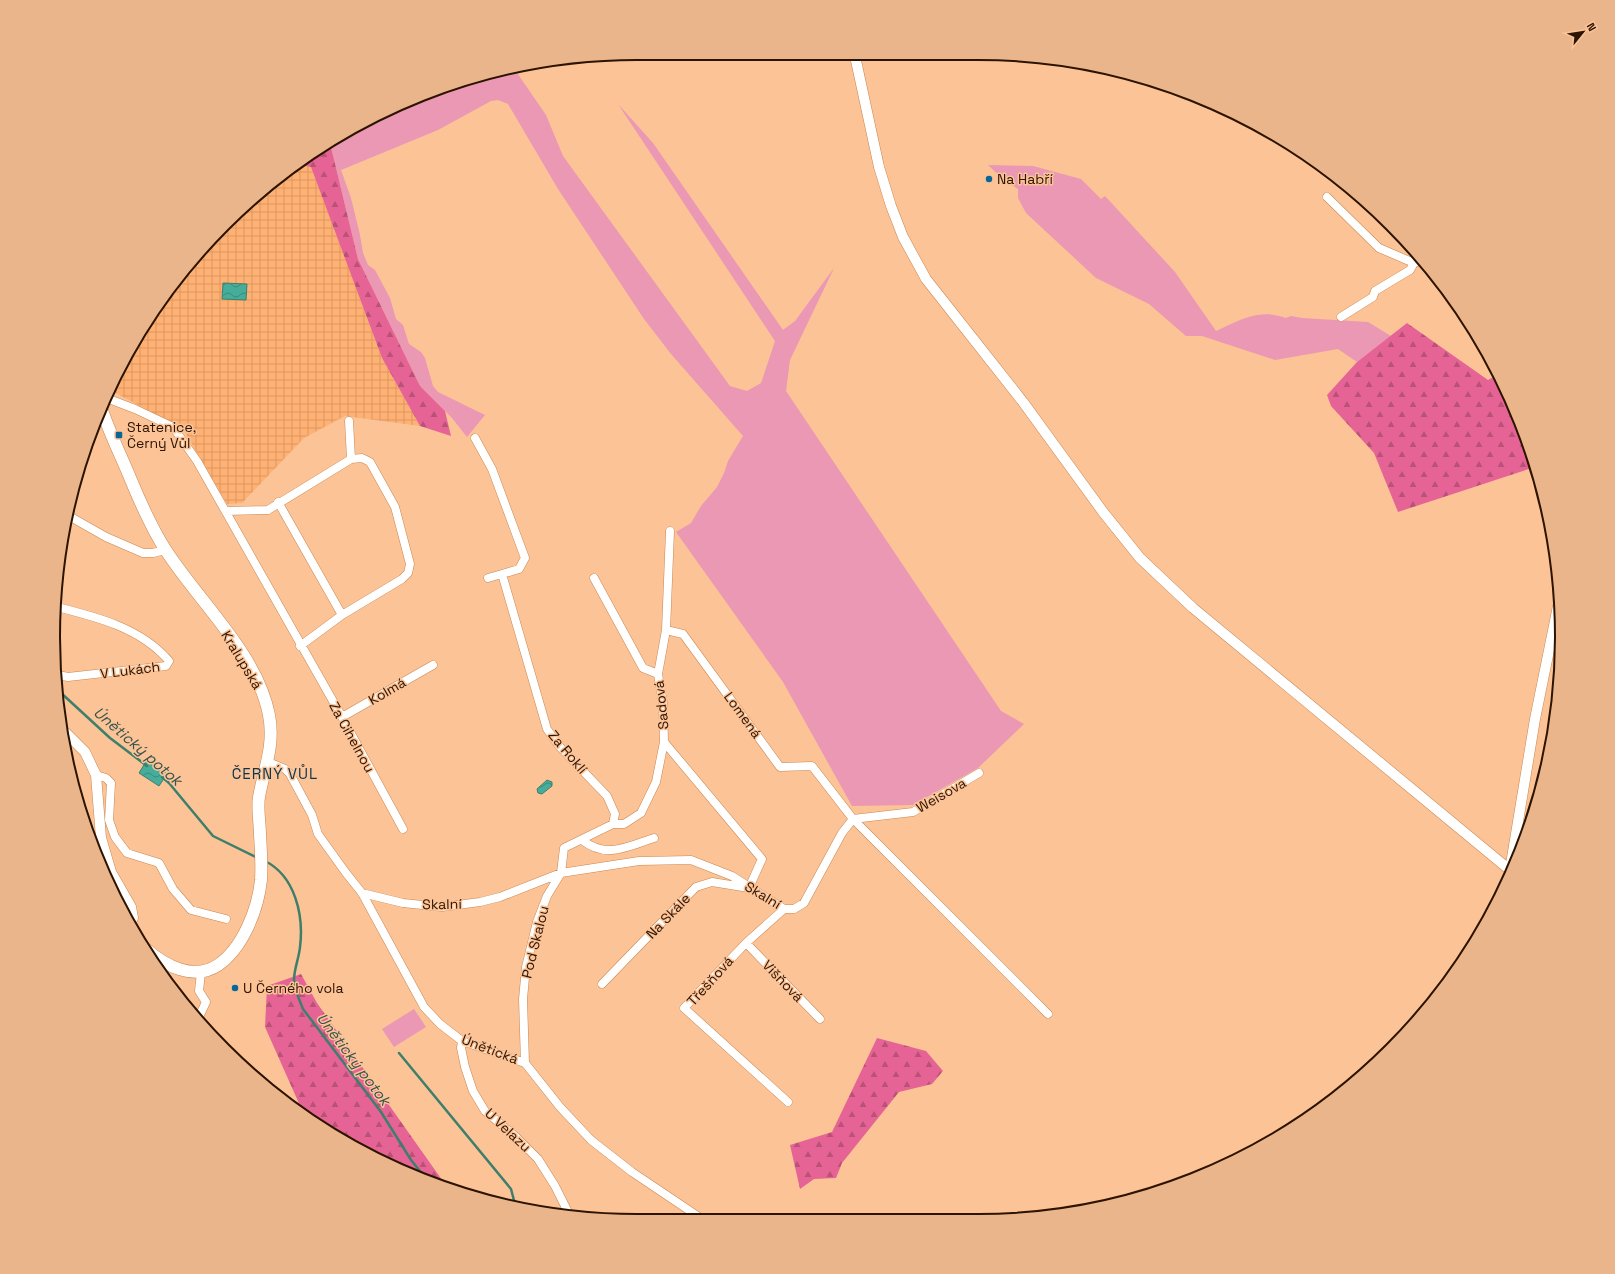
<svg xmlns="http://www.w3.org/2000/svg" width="1615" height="1274" font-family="'Space Grotesk',sans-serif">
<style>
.industrial{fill:url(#industrial-grid)}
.grass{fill:#ea98b3}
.forest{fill:url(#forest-firs)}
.water{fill:url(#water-waves);stroke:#3e7f6c}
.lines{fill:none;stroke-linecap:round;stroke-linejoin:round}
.stream{stroke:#3e7f6c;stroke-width:2.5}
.minor-casing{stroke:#ca874f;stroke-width:9}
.tertiary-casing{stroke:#ca874f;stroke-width:11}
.secondary-casing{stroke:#ca874f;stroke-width:13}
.minor{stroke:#fff;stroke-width:8}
.tertiary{stroke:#fff;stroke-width:10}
.secondary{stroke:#fff;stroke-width:12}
.poi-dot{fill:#076796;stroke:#fcc397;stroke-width:1.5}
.labels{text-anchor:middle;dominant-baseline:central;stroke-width:3;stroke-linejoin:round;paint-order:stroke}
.poi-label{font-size:14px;fill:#2d1400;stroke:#fcc397;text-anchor:start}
.street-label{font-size:14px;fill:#2d1400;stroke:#fcc397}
.water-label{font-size:15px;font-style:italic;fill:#34544d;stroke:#fcc397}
.neighbourhood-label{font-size:15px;letter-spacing:1px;fill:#0c344b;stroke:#fcc397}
.rim{fill:none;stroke:#2d1400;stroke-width:2}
</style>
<defs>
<pattern id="industrial-grid" width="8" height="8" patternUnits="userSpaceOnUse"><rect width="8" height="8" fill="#feb173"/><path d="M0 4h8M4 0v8" fill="none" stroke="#da9762"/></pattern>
<pattern id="forest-firs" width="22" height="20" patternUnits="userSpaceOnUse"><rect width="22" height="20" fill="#e56495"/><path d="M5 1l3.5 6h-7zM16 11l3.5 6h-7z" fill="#ba5177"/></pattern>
<pattern id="water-waves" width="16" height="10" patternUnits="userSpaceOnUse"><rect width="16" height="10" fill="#45ad9a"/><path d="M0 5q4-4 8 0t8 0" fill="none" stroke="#3a8c7b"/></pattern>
</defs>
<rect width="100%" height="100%" fill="#fcc397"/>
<path class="industrial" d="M301 165 311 166 382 358 420 426 345 416 304 438 242 503 227 504 183 429 112 391 131 345 224 224Z"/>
<path class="grass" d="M513 67 546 115 563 156 730 386 747 391 761 383 775 341 618 104 653 143 783 330 795 321 834 268 790 360 786 391 1001 711 1024 724 978 768 913 805 852 806 783 682 676 532 691 523 701 506 717 487 724 473 728 461 743 436 671 354 644 319 558 189 508 104 498 100 491 101 438 130 341 170 351 198 360 235 363 253 368 265 375 270 390 298 396 319 403 325 409 344 421 352 425 358 433 386 438 392 485 415 467 437 452 418 420 386 358 259 330 143 345 131 486 73Z
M988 165 1033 166 1081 179 1101 199 1105 196 1175 272 1216 331C1240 320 1259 308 1286 318L1291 316 1302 318 1368 322 1391 336 1357 362 1338 349 1275 360 1202 336H1186L1149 304 1096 278 1026 213 1018 198V189L1004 180Z
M414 1009 426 1027 394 1047 382 1029Z"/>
<path class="forest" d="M330 143 358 259 420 386 445 411 451 436 420 426 382 358 311 167 301 165Z
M1407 323 1488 380 1497 375 1531 449 1535 467 1398 512 1374 453 1331 406 1327 395 1357 362Z
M301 974 317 1003 447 1187 413 1176 312 1122 305 1117 265 1027 267 986Z
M877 1038 926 1051 943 1071 932 1084 899 1092 842 1163 836 1178 814 1179 800 1189 790 1145 832 1132Z"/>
<path class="water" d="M223 283 247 284 246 300 222 299Z
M147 760 167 774 159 786 139 773Z
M547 780 552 782V786L542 794 538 793 537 789Z"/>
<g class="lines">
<path class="stream" d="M60 692 110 738 147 766
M162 777 169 783 213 836 258 858
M265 861C295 876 304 915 300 947 299 958 294 969 294 980 295 991 299 999 303 1009L381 1112 411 1160 428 1181
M399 1053 511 1189 516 1208"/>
<g class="minor-casing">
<path id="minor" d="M1327 197 1379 248 1414 263
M1341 317 1373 297 1375 291 1410 270 1414 263 1423 260
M109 399 135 409 173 427 197 461 342 717 403 829
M349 421 351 459
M475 438 492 469 525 558 519 569 502 574 547 729 559 746 607 796 615 814 613 824 564 848 561 873 547 896 537 922 526 967 523 999 525 1063
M278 502 342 615
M226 511 268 510 351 459 362 458 370 462 395 507 410 564 408 573 402 579 342 615 300 646
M69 516 106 537 143 553H153L165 550
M488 578 502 574
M594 578 643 668 658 674
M57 607C97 617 141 628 169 661L166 666 68 677 58 675
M666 630 670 531
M342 717 433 665
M268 762 285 769 290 774 312 815 318 834 346 873 362 893 424 1007 440 1024 462 1041 525 1063 560 1107 591 1140 632 1172 705 1221
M96 775 106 778 111 783 109 820 115 837 127 853 159 863 173 889 191 910 226 919
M853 819 913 812 979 773
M613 824H624L641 813 656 782 664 742 663 703 658 674 666 630 683 634 780 767 812 766 853 819 1048 1014
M582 840C606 859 627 847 654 838
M362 893 403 903 442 907 480 902 500 897 561 873 639 861 691 860 732 876 784 909H794L804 903 842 833 853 819
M784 909 746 943 684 1008 788 1102
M746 943 820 1019
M602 984 696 887 712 882 749 888 762 859 664 742
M199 1017 206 1002 199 991 201 972
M462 1041 461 1048 465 1067 473 1091 485 1111 515 1136 538 1159 555 1186 569 1214"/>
</g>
<g class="tertiary-casing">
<path id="tertiary" d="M855 56 879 167 891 206 903 237 926 279 1023 402 1103 512 1140 558 1193 608 1511 871
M66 733 85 752 96 775 101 838 111 872 131 907 133 918 129 925
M1510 870 1535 719 1558 606"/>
</g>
<g class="secondary-casing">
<path id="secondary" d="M103 413C111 436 122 458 131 480 141 504 151 527 165 549 198 601 257 653 269 715 275 745 264 769 259 797 257 809 260 823 260 835 261 850 262 865 261 880 258 909 243 948 218 965 194 981 165 966 146 949"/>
</g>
<use href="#minor" class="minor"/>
<use href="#tertiary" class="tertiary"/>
<use href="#secondary" class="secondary"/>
</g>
<g class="poi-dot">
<circle cx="989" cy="179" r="4"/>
<rect x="115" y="431" width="8" height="8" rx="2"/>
<circle cx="235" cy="988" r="4"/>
</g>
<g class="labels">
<g class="poi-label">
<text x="997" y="179">Na Habří</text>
<text x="127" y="427">Statenice,<tspan x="127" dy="16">Černý Vůl</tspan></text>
<text x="243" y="988">U Černého vola</text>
</g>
<g class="street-label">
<text transform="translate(242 660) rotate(59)">Kralupská</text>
<text transform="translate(130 670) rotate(-7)">V Lukách</text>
<text transform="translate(387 691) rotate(-30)">Kolmá</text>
<text transform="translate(661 705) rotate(-96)">Sadová</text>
<text transform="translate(743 715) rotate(54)">Lomená</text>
<text transform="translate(352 737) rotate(61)">Za Cihelnou</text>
<text transform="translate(568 752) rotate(50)">Za Roklí</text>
<text transform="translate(941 795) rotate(-30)">Weisova</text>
<text transform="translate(763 895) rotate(31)">Skalní</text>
<text transform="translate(442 904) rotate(-1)">Skalní</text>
<text transform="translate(668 916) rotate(-46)">Na Skále</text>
<text transform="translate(535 942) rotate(-76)">Pod Skalou</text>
<text transform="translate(710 981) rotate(-48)">Třešňová</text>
<text transform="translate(783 981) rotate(46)">Višňová</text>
<text transform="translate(490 1049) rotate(21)">Únětická</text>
<text transform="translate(508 1130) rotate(43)">U Velazu</text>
</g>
<g class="water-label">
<text transform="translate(138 746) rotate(41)">Únětický potok</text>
<text transform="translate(354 1059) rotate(53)">Únětický potok</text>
</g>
<g class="neighbourhood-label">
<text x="275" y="773">ČERNÝ VŮL</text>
</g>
</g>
<path d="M0 0H1615V1274H0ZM637 60H978A577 577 0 0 1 1555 637V637A577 577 0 0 1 978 1214H637A577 577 0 0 1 60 637V637A577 577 0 0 1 637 60Z" fill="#ebb58b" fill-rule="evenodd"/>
<path class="rim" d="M637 60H978A577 577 0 0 1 1555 637V637A577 577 0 0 1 978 1214H637A577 577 0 0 1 60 637V637A577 577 0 0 1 637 60Z"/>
<g transform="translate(1583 32) rotate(60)" stroke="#fcc397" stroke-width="3" paint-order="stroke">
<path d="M0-3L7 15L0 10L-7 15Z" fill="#2d1400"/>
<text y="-6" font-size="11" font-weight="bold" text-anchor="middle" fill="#2d1400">N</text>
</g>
</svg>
